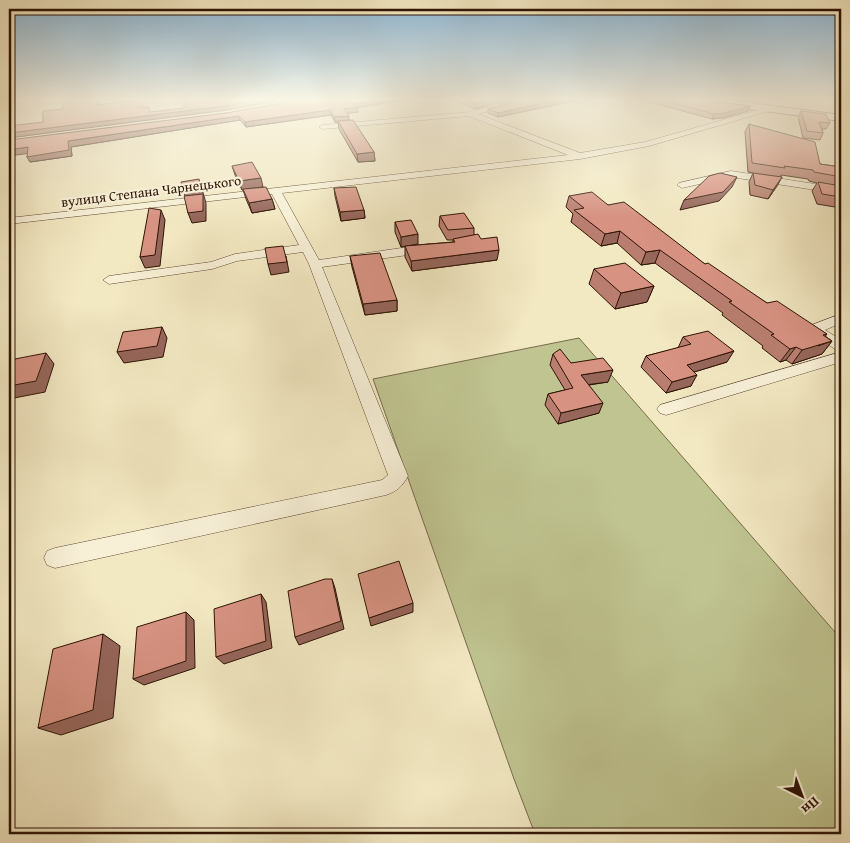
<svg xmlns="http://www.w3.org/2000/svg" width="850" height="843" font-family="'Gentium Book Plus',serif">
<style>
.green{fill:#bfc490;stroke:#766c4a}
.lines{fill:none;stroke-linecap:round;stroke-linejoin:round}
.street-casing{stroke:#5f4834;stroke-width:1}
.secondary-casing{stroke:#2e1304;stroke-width:2}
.street{fill:#f7f0d7;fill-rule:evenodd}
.secondary{fill:#f7f0d7;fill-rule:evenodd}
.wall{fill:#b97e70;stroke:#2e1304}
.shaded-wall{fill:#96665b;stroke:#2e1304}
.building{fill:#d79282;stroke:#2e1304}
.labels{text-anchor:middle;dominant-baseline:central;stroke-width:4.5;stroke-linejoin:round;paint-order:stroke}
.far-street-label{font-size:14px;fill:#2e1304;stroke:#f7f0d7}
</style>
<rect width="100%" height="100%" fill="#f2e8c2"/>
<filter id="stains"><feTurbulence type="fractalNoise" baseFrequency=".004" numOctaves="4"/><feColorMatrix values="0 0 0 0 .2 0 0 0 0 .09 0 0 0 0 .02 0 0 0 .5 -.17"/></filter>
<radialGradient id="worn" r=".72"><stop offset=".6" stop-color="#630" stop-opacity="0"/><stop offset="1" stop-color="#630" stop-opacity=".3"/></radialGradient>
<path class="green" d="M579 338 841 639V834H535L514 779 373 379Z"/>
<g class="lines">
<g class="street-casing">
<path id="street" d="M523 99H537L478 114 580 153 645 142 765 108 772 110 649 146 580 159 282 193 319 260 429 244 435 248 429 252 322 267 408 476C402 487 397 491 386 495L55 568 47 565 44 558 47 551 55 548 382 480 388 475 309 264 303 252 237 261 212 269 109 284 103 280 109 276 211 262 235 254 299 245 272 194 9 224V218L568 155 469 116 323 129 319 127 323 125 470 112Z
M731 171 841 188V194L731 177 682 188 677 185 679 183Z
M841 314V323L825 330 841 340V352L836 350 807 329 809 326Z
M841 352V362L666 415 660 413 657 409 660 405Z"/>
</g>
<g class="secondary-casing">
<path id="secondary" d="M690 99H720L841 115V121L694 102Z"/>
</g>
<use href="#street" class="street"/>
<use href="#secondary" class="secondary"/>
</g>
<path class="wall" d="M451 99H513L475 109Z
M526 99H583L498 117 488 113V109Z
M639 99H696L750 106 748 111 723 118 712 119Z
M738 99H761L758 102Z
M357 108 358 112 347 113 349 120 374 152 375 161 358 162 339 129 338 122H335L331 115 246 127 240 120 71 147 72 156 30 162 27 157 28 153 226 113Z
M801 111 830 123 826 129H822L823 133 820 140 803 138 798 117Z
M749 124 820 164 841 167V208L817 204 812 191 817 183 809 181 808 179 781 175 780 176 782 177 777 186 768 199 750 195 749 182 753 173 748 172 745 132Z
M232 166 263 187 272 199 275 209 252 213 246 199 243 190H242L235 175Z
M334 188 364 210 365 218 341 221 335 196Z
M569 196 608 205 705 264 767 303 827 334 825 336 832 341 822 354 792 364 786 360 780 362 762 348 763 346 722 315 723 313 655 263 641 265 617 243 601 246 571 222 573 214 566 207Z
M440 216 474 228V235L497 260 412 271 405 257V246L453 242V240H447L439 226Z
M395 222 418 244 401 247 395 232Z
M350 256 397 300V311L365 315 352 267Z
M594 269 654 286 647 302 615 309 589 284Z
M683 337 727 362 694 372 691 386 666 393 641 367 646 356 678 348Z
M553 354 571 363 608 382 589 385 599 413 558 424 545 405 548 394 565 390 550 365Z
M841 389V395L838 393Z"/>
<path class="shaded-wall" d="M97 99H99L98 109 96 105Z
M262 99H289L227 110 9 138V133L152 115Z
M382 99H408L357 108 358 112 345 114 344 109 353 104Z
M495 99H513L475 109 476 104Z
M562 99H583L498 117V113Z
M750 106 748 111 723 118 712 119 714 114Z
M330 110 331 115 246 127 245 122Z
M239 116 240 120 71 147 72 156 30 162 27 157 68 141Z
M349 116V121L335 122 334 117Z
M28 147 31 153 9 156V150Z
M374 152 375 161 358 162 357 154Z
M737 177 732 187 719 201 680 210 684 200Z
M782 177 777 186 768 199 773 190Z
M261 178 263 187 242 190 239 181Z
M202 189 206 203V221L192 223 188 213 185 196 183 192Z
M272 199 275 209 252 213 249 203Z
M161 210 165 220 160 266 145 268 140 257Z
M364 210 365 218 341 221 340 212Z
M620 231 617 243 601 246 605 234Z
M418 234V244L401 247V237Z
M499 250 497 260 412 271 411 261Z
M660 250 655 263 641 265 646 252Z
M286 256 289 272 271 275 268 264Z
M654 286 647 302 615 309 621 293Z
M397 300V311L365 315 363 304Z
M162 327 167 338 163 357 124 363 117 352Z
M827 334 818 346 832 341 822 354 792 364 802 350 823 335Z
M796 347 786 360 780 362 790 349Z
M734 351 727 362 681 376 687 365Z
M46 353 54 364 45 392 9 399V386Z
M613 370 608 382 578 386 581 375Z
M697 375 691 386 666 393 672 382Z
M603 403 599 413 558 424 561 413Z
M332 579 335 588 344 629 299 645 295 637Z
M261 594 266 602 272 648 224 664 216 657Z
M413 603V612L371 626 369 618Z
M186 612 194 620 195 668 144 685 133 679Z
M103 634 120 646 113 718 61 735 38 728Z"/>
<path class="building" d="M78 99H97L96 105 142 100V107H149L150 112 184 108V99H262L225 106 9 133V126L43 122V111L63 109V103L77 101Z
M303 99H382L353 104 357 107 344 109 349 116 334 117 330 110 245 122 239 116 68 141 69 150 27 157 28 147 9 150V140L226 113Z
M463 99H495L476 104Z
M526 99H562L498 113 488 109Z
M658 99H696L750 106 725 113 714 114Z
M801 111 826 114 830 123 819 122 823 133 807 131Z
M353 120 374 152 357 154 338 121Z
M749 124 815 142 820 164 841 167V177L814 172 813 170 784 166 785 168 752 163Z
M252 162 261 178 239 181 232 166Z
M720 173 737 177 723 192 684 200 709 176Z
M753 173 782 177 773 190 755 185Z
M199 179 202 189 183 192 181 182Z
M818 182 841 186V197L822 194Z
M266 187 272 199 249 203 243 189Z
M356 187 364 210 340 212 334 188Z
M592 192 608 205 624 202 705 264 708 263 767 303 777 301 827 334 823 335 832 341 802 350 796 347 790 349 771 335 774 334 729 302 732 301 660 250 646 252 620 231 605 234 574 210 584 208 569 196Z
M203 194V211L188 213 184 196Z
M149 208 161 210 155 255 140 257Z
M464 213 474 228 448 230 440 216Z
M411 220 418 234 401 237 395 222Z
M478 234 481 239 497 237 499 250 411 261 405 246 455 242 453 239Z
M283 246 287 262 268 264 265 248Z
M380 253 397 300 363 304 350 256Z
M625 263 654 286 621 293 594 269Z
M162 327 157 346 117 352 123 332Z
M708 331 734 351 687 365 697 375 672 382 646 356 691 344 683 337Z
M560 349 571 363 603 358 613 370 581 375 603 403 561 413 548 394 573 388 553 354Z
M46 353 36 381 9 386V366H12L15 359Z
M399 561 413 603 369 618 358 574Z
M325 579H332L341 621 295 637 288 591Z
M261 594 266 641 216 657 214 609Z
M186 612V661L133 679 137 627Z
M103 634 93 710 38 728 53 649Z"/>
<linearGradient id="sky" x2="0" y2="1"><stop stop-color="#8cb8d8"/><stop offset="0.46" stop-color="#f9f5e4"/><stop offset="1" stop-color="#f9f5e4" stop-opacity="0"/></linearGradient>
<rect width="850" height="217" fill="url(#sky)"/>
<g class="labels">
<g class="far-street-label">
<text transform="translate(151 191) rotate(-7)">вулиця Степана Чарнецького</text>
</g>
</g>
<rect width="850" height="843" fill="none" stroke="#f2e8c2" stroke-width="30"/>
<rect x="10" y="10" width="830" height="823" fill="none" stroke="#2e1304" stroke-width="2.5"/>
<rect x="15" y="15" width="820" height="813" fill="none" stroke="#2e1304"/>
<g transform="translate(802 796) rotate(138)" stroke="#f7f0d7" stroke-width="4" paint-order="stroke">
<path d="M0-4L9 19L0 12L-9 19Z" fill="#2e1304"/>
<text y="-8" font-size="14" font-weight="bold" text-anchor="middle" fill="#2e1304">Пн</text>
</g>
<rect width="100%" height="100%" filter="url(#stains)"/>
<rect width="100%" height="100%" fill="url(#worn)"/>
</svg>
